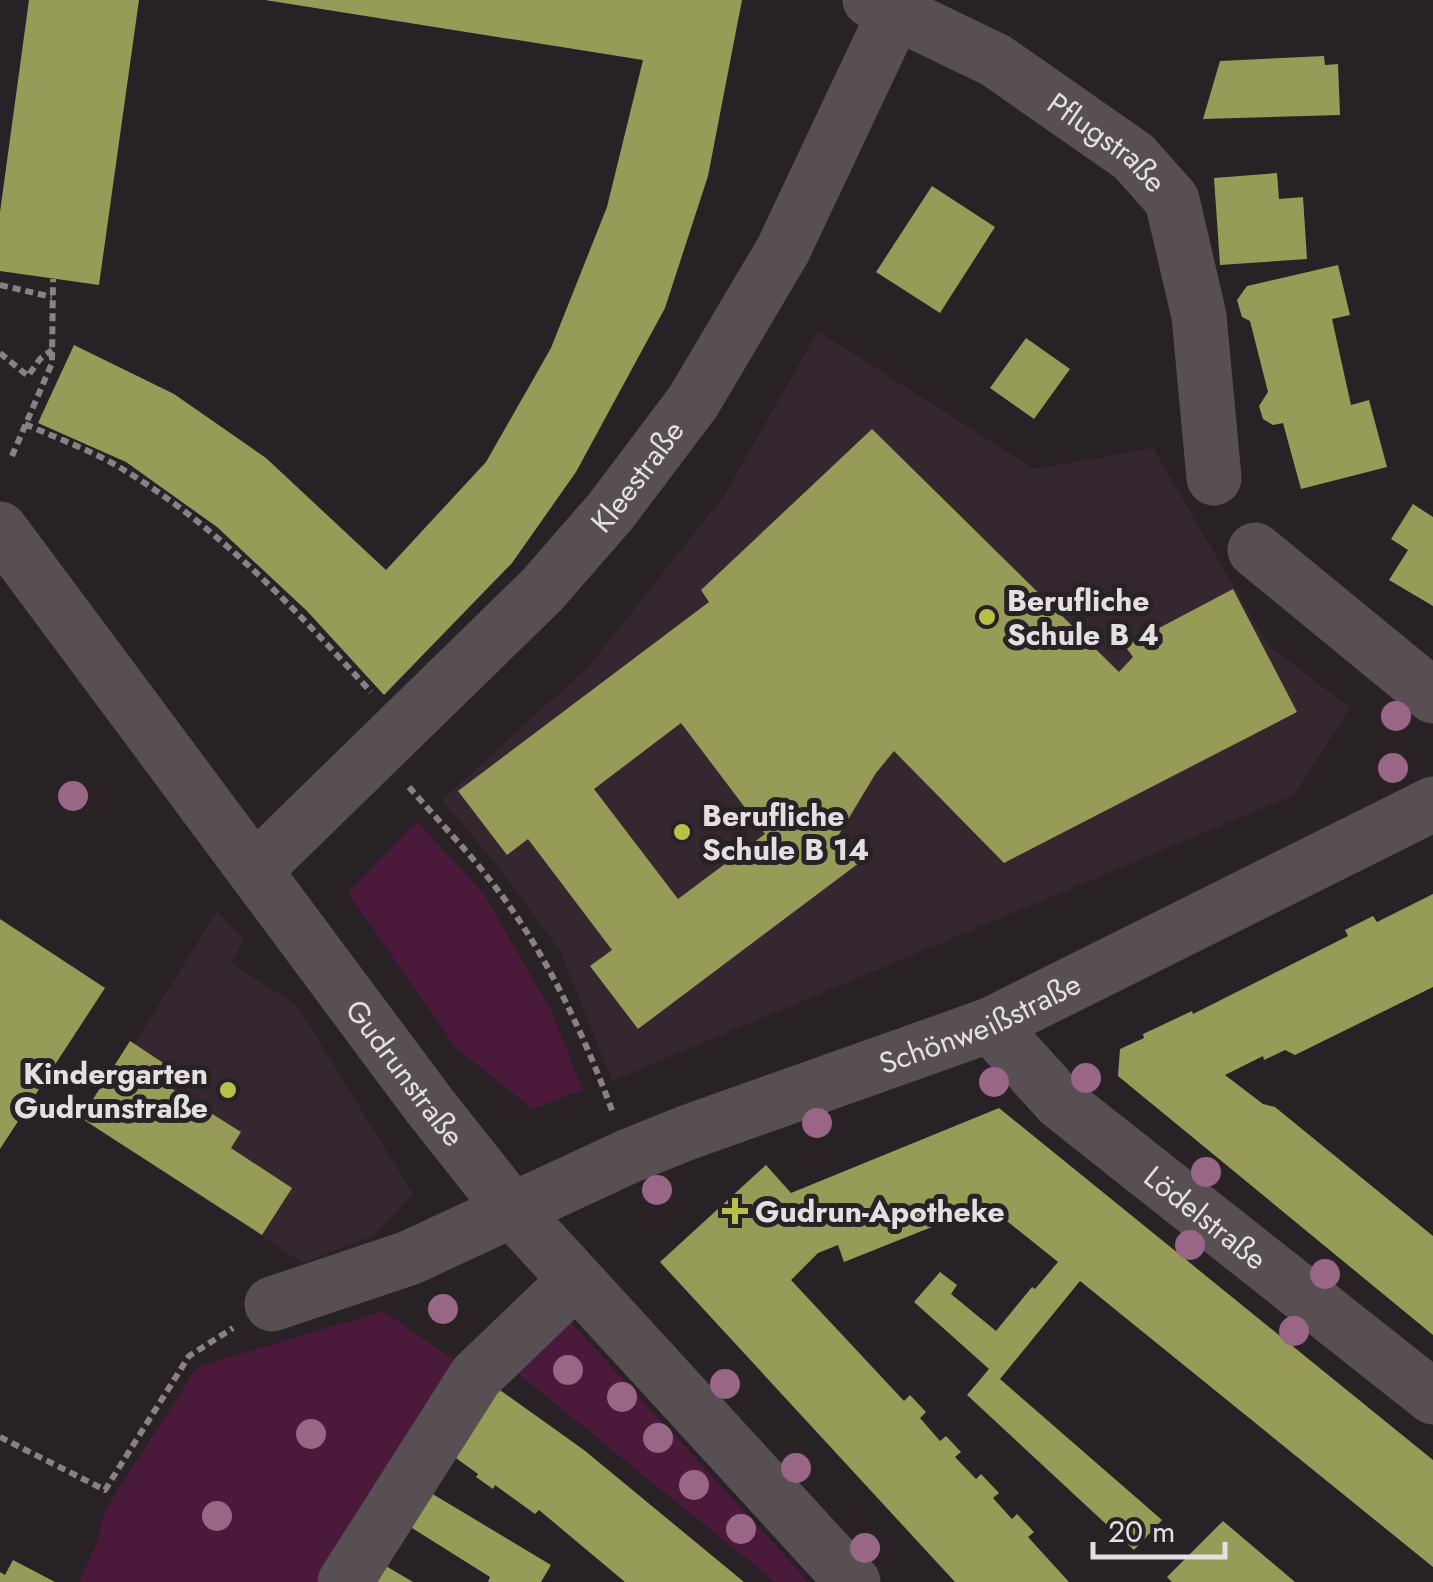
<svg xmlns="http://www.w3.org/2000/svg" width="1433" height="1582" font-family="Jost,sans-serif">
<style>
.built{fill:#34272f}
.green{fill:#4b193a}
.building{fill:#969c57;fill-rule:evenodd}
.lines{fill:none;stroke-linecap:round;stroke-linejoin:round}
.path{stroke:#888286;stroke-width:6;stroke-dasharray:8 5;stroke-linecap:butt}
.minor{stroke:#574f54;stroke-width:55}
.tree{fill:#9a6685}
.poi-dot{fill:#b8c147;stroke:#282125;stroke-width:4}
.labels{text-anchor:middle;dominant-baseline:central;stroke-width:10;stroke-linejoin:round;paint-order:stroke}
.street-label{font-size:30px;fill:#e4dfe2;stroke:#282125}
.poi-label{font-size:30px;font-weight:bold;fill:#e4dfe2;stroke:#282125;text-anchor:start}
</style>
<rect width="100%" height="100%" fill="#282125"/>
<path class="built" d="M818 331 1034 469 1153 448 1268 645 1350 708 1294 795 612 1081 560 951 496 864 442 800 589 666 723 497Z
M217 911 244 939 231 963 297 1005 413 1194 375 1235 303 1263 86 1122Z"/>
<path class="green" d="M417 821 484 894 552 1012 583 1090 532 1109 456 1048 348 893Z
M383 1311 463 1366 327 1582H79L97 1542 105 1510 197 1367Z
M561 1312 809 1582H775L516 1372Z"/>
<path class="building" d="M29 0H139L99 285 0 271V212Z
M265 0H742L708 176 665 308 576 472 512 563 384 695 307 611 217 527 126 462 38 423 74 345 174 394 266 458 386 570 486 462 551 348 607 207 643 60Z
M1324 56 1325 65 1338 64 1340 115 1203 119 1220 61Z
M1277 173 1279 199 1303 197 1307 259 1220 265 1214 178Z
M932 186 995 227 940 313 876 272Z
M1338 265 1350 315 1332 319 1351 405 1369 400 1387 467 1301 489 1283 423 1273 425 1263 419 1259 406 1268 392 1250 321 1242 317 1237 300 1247 286Z
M1026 338 1070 369 1034 419 990 388Z
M872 429 1119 672 1133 657 1125 646 1233 589 1297 712 1004 863 894 751 876 773 838 836 859 863 638 1029 590 966 612 950 528 839 507 855 458 791 709 602 701 590ZM681 723 765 834 678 899 594 789Z
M1413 504 1433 517V606L1389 580 1408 550 1391 539Z
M1433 894V987L1295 1055 1285 1050 1264 1060 1263 1056 1225 1075 1263 1104 1275 1107 1433 1236V1335L1118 1076 1120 1049 1144 1038 1143 1034 1192 1011 1193 1014 1348 936 1345 930 1373 916 1377 922Z
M0 919 105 988 0 1149Z
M130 1041 180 1074 171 1088 241 1132 231 1148 292 1188 262 1235 81 1118Z
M999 1108 1433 1460V1567L1080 1281 1000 1379 1162 1520 1134 1550 967 1395 989 1369 914 1302 940 1272 957 1285 951 1294 996 1331 1032 1287 1035 1289 1058 1262 987 1205 844 1262 838 1245 818 1253 791 1280 904 1401 910 1395 926 1412 920 1418 940 1441 946 1436 961 1452 955 1457 976 1479 981 1474 999 1493 993 1498 1012 1519 1017 1514 1034 1532 1028 1537 1069 1582H955L660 1262 766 1165 791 1193Z
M486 1380 584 1450 744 1582H625L539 1510 535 1514 495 1485 493 1489 476 1477 478 1474 438 1445Z
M426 1490 551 1565 541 1582H488L490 1577 404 1523Z
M1223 1521 1295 1582H1172L1167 1577Z
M374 1559 413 1582H357Z
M13 1560 55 1582H0V1572L5 1575Z"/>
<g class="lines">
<path class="path" d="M0 285 52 297
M0 353 28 376 40 359 52 350
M25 424C58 439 94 451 124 470 219 527 297 611 371 692
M12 456 52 363 53 279
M409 787C436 818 465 848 490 880 544 948 583 1032 613 1113
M0 1437 105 1490 189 1356 233 1328"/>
<g class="minor">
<path id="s1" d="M870 0 995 60 1134 157 1172 200 1199 316 1214 478"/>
<path id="s2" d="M0 529 429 1105 512 1210 853 1582"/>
<path d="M1255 550 1433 696"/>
<path id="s3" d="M256 869 542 590 610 512 693 402 783 250 901 0"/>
<path id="s4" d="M990 1025 1061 1103 1433 1397"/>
<path id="s5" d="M272 1304 409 1258 629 1156 686 1133 990 1025 1433 804"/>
<path d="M345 1582 476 1376 575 1281"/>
</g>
</g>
<g class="tree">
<circle cx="1396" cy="716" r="15"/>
<circle cx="1393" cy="768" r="15"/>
<circle cx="73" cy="796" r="15"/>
<circle cx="1086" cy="1078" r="15"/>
<circle cx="994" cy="1082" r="15"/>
<circle cx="817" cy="1123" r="15"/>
<circle cx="1206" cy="1172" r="15"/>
<circle cx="657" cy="1190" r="15"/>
<circle cx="1190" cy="1245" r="15"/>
<circle cx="1325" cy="1274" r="15"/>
<circle cx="443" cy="1309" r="15"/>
<circle cx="1294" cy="1331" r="15"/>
<circle cx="568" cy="1370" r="15"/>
<circle cx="725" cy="1384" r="15"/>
<circle cx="622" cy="1397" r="15"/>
<circle cx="311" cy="1434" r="15"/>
<circle cx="658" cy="1438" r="15"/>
<circle cx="796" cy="1468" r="15"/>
<circle cx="694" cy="1485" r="15"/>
<circle cx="217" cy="1516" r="15"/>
<circle cx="741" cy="1529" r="15"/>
<circle cx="865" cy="1548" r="15"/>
</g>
<g class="poi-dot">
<circle cx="987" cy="617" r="10"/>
<circle cx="682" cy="832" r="10"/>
<circle cx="228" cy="1090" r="10"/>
<path d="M730 1196h10v10h10v10h-10v10h-10v-10h-10v-10h10z"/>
</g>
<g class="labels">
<g class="street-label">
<text stroke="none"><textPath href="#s1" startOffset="278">Pflugstraße</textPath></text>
<text stroke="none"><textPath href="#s3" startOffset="548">Kleestraße</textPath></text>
<text stroke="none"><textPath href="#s5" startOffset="762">Schönweißstraße</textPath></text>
<text stroke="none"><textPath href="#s2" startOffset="678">Gudrunstraße</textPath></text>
<text stroke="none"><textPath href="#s4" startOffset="290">Lödelstraße</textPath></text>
</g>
<g class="poi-label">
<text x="1007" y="600">Berufliche<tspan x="1007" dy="34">Schule B 4</tspan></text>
<text x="702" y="815">Berufliche<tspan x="702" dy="34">Schule B 14</tspan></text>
<text x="208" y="1073" text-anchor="end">Kindergarten<tspan x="208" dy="34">Gudrunstraße</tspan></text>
<text x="755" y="1211">Gudrun-Apotheke</text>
</g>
</g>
<path d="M1093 1542v15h132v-15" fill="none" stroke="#e4dfe2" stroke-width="5"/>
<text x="1108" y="1542" font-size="30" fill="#e4dfe2" stroke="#282125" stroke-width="8" paint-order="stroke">20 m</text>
</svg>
